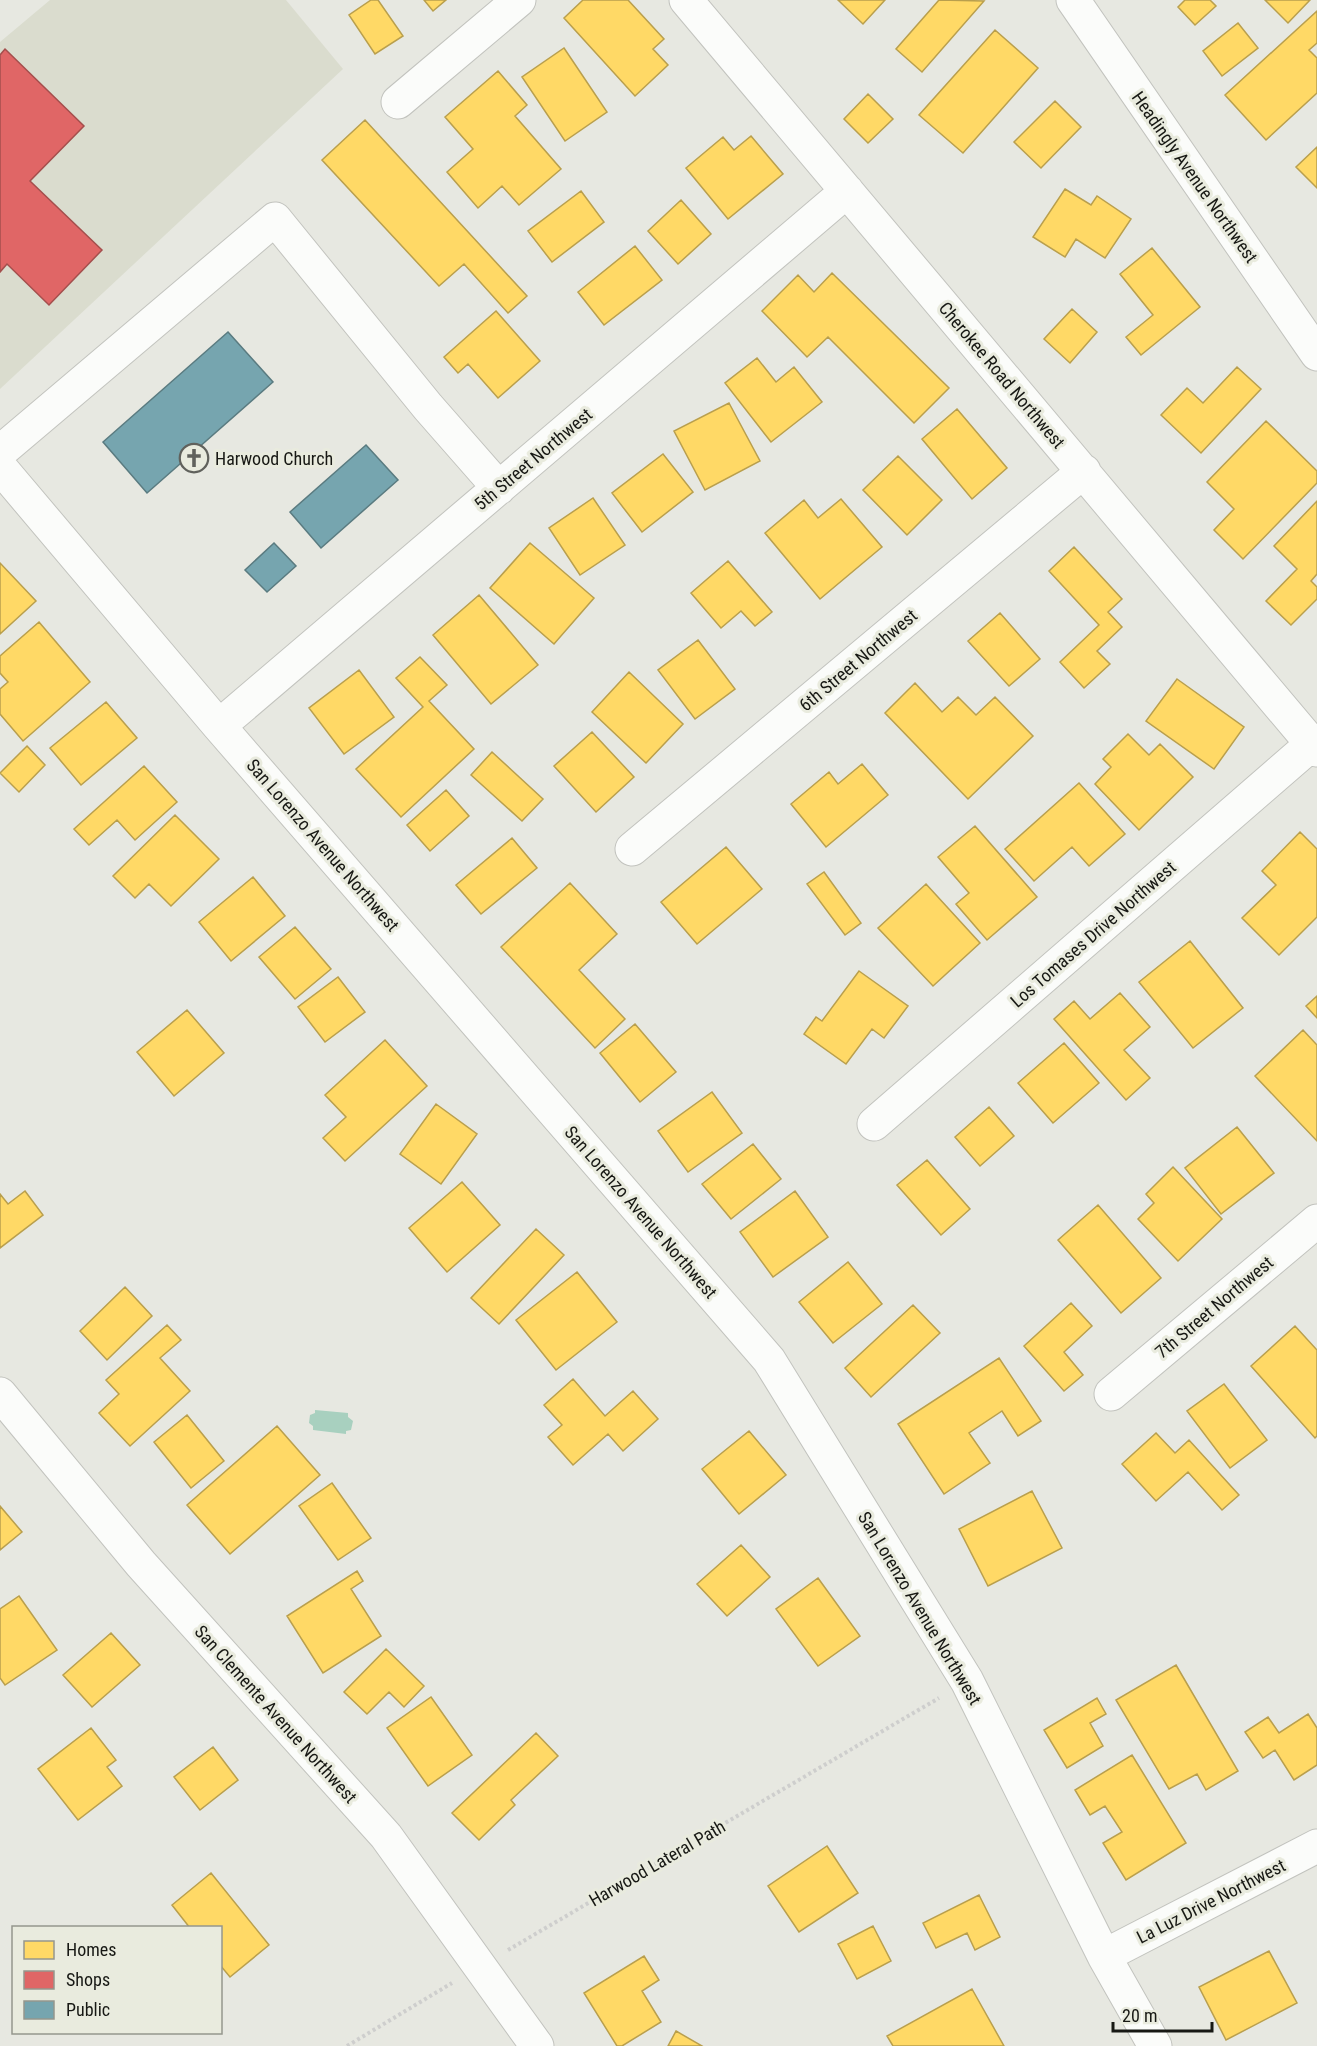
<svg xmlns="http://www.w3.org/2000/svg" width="1317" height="2046" font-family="'Roboto Condensed',sans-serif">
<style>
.built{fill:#dadcce}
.water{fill:#a8d0bf}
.homes{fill:#ffd966;stroke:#b99f4d;stroke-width:1.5}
.shops{fill:#e06666;stroke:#a44f4d;stroke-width:1.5}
.public{fill:#76a5af;stroke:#5a7b80;stroke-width:1.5}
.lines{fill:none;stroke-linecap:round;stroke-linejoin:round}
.minor-casing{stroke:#c2c3be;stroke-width:35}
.path{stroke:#cececd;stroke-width:4;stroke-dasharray:3 3;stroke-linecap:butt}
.minor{stroke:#fbfcfa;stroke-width:33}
.labels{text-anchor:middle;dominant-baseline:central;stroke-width:6;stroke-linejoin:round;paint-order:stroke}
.street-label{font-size:18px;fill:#171814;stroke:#e9ebde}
.poi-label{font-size:18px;fill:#171814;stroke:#e9ebde;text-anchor:start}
</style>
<rect width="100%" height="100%" fill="#e7e8e1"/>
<path class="built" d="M50 0H286L343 69 0 389V42Z"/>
<path class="water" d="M315 1410 348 1413V1417L353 1421 351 1430 346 1431V1434L313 1430V1426L309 1423 310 1415 315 1413Z"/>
<path class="homes" d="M371 0H378L403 36 375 54 349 15Z
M424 0H446L433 11Z
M583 0H628L664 39 653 49 668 65 635 96 564 18Z
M838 0H885L863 24Z
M939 0 984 1 922 72 896 49Z
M1185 0H1210L1216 6 1195 25 1178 7Z
M1265 0H1310L1288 23Z
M1317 11V43L1309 50 1317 58V93L1266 140 1225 95Z
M1238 23 1258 48 1222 76 1203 51Z
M995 30 1038 68 963 153 919 115Z
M564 48 607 112 565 141 522 77Z
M498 71 527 105 515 116 561 169 519 205 502 186 478 208 447 172 473 149 445 117Z
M868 94 893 119 868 143 844 119Z
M1055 101 1081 127 1041 168 1014 142Z
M365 120 527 296 508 313 464 264 439 286 322 160Z
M751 136 783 174 728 219 686 168 723 137 734 150Z
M1317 147V188L1296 167Z
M1065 189 1091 205 1097 196 1131 219 1105 258 1076 239 1065 257 1033 237Z
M581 191 604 222 552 262 528 231Z
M681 200 711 234 678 264 648 231Z
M635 246 662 280 604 325 578 292Z
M1152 248 1200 307 1141 355 1126 337 1153 315 1120 274Z
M832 273 949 388 914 423 828 337 807 357 762 311 798 275 814 292Z
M1072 309 1097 332 1070 363 1044 339Z
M496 311 540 361 498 398 468 364 458 373 444 357Z
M757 358 776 382 794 367 822 402 771 442 725 383Z
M1237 367 1261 389 1201 453 1161 415 1187 388 1203 403Z
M729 403 760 461 705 490 674 431Z
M957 409 1007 468 972 499 922 439Z
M1266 421 1317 471V483L1243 559 1214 530 1234 509 1207 482Z
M663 454 693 492 642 532 612 493Z
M898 456 942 500 907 535 863 490Z
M593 498 625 545 580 575 549 528Z
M841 499 882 547 820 599 765 533 804 500 818 518Z
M1317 501V574L1311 581 1317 587V599L1291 625 1266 601 1297 569 1274 546Z
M530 543 594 598 554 644 490 588Z
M1074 547 1122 599 1108 612 1122 627 1097 651 1110 664 1084 688 1060 662 1099 625 1049 571Z
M728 561 772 612 755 626 741 611 721 628 691 593Z
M0 563 36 601 0 634Z
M479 595 538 665 491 704 433 635Z
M1000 613 1040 659 1009 686 968 641Z
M39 622 90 682 23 741 0 714V689L8 682 0 673V656Z
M698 640 735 689 695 719 658 670Z
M420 657 447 685 429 701 474 749 401 817 356 769 423 707 396 678Z
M359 670 394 717 344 754 309 708Z
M629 672 683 724 646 763 592 712Z
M1177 679 1244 727 1214 769 1146 721Z
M915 683 942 712 958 697 976 715 995 697 1033 736 968 799 885 713Z
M106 702 137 738 81 785 50 748Z
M592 732 634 777 596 812 554 766Z
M1128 734 1149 755 1160 744 1193 777 1139 830 1095 784 1111 767 1103 759Z
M27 746 45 765 19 792 0 773Z
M492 752 543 799 522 821 471 775Z
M862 764 888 795 826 847 791 804 829 772 838 784Z
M144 766 177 802 135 840 117 820 89 845 74 829Z
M1079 783 1125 834 1089 866 1072 847 1034 881 1005 849Z
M446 790 469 816 430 851 407 825Z
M175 815 219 859 171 906 149 884 135 898 113 876Z
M975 826 1037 897 987 940 956 904 969 893 938 857Z
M1300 832 1317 849V917L1279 955 1242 918 1276 885 1262 871Z
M512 838 537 868 481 914 456 885Z
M726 847 762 889 697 944 661 902Z
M824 872 861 923 845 935 807 884Z
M253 877 285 916 231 961 199 922Z
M570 883 617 934 579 970 625 1019 595 1048 501 947Z
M926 884 980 943 933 986 878 928Z
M295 927 331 969 295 999 259 957Z
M1190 941 1243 1008 1193 1048 1139 982Z
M859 971 908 1006 884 1038 872 1029 846 1064 804 1034 816 1017 822 1021Z
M338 977 365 1012 325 1042 298 1007Z
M1120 993 1150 1027 1124 1050 1150 1078 1126 1100 1054 1019 1074 1001 1090 1019Z
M1317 996V1018L1306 1006Z
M187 1010 224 1053 174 1096 137 1052Z
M635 1024 676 1072 640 1102 600 1053Z
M1303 1030 1317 1045V1141L1255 1076Z
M385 1040 427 1086 345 1161 323 1138 346 1117 325 1095Z
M1064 1043 1099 1083 1053 1123 1018 1083Z
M712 1092 742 1133 688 1172 658 1131Z
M436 1104 477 1134 441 1184 400 1154Z
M989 1107 1014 1136 980 1166 955 1137Z
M1237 1127 1274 1173 1221 1214 1185 1168Z
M753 1144 781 1179 731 1219 702 1184Z
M927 1160 970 1209 941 1235 897 1185Z
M1173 1167 1222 1219 1178 1261 1138 1219 1154 1203 1146 1194Z
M462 1182 500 1225 447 1272 409 1228Z
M25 1191 43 1215 0 1248V1194L8 1204Z
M795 1191 828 1237 773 1277 740 1232Z
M1098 1205 1161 1278 1121 1313 1058 1240Z
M536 1229 564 1255 499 1324 471 1298Z
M848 1262 882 1304 833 1343 799 1302Z
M577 1272 617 1322 556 1370 516 1320Z
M125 1287 152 1316 107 1360 80 1331Z
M1071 1303 1092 1326 1064 1352 1083 1375 1064 1391 1024 1346Z
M913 1305 940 1333 871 1397 845 1368Z
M167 1325 181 1340 160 1358 190 1391 130 1446 99 1413 119 1394 106 1380Z
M1295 1326 1317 1350V1436L1315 1438 1251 1366Z
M999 1358 1041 1421 1018 1436 1002 1411 969 1433 990 1463 944 1494 898 1424Z
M573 1379 605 1416 633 1391 658 1419 623 1451 608 1434 573 1465 548 1437 562 1425 544 1405Z
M1224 1384 1267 1440 1230 1468 1187 1411Z
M187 1415 224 1461 191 1488 154 1442Z
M277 1426 320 1475 230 1554 187 1505Z
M749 1431 786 1475 739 1514 702 1469Z
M1156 1433 1175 1453 1189 1440 1239 1495 1222 1510 1188 1472 1156 1501 1122 1464Z
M332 1483 371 1538 338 1560 299 1506Z
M1032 1491 1062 1548 988 1586 959 1529Z
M0 1506 22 1532 0 1550Z
M741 1545 770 1577 727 1616 697 1584Z
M357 1571 363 1581 351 1589 381 1636 323 1673 287 1616Z
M818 1578 860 1636 818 1666 776 1609Z
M19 1596 57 1650 5 1685 0 1678V1609Z
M111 1633 140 1665 92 1707 63 1675Z
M386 1649 424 1686 404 1707 389 1692 367 1714 344 1692Z
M1176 1665 1238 1771 1206 1790 1197 1774 1169 1789 1116 1700Z
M431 1697 472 1755 428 1786 387 1728Z
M1097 1698 1106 1714 1090 1723 1103 1746 1067 1768 1044 1730Z
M1308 1714 1317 1728V1765L1294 1780 1275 1750 1263 1758 1245 1732 1268 1717 1279 1733Z
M91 1728 116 1760 107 1767 122 1786 78 1820 38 1769Z
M536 1733 558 1756 511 1800 515 1805 479 1840 452 1813Z
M213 1747 238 1780 200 1810 174 1777Z
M1132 1755 1186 1843 1126 1880 1103 1843 1122 1832 1105 1806 1090 1815 1075 1790Z
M827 1846 858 1893 799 1932 768 1886Z
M211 1873 269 1945 230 1977 220 1965V1928H190L172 1905Z
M979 1895 1000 1937 975 1950 967 1933 936 1948 923 1923Z
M873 1926 891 1961 857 1979 838 1944Z
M1269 1951 1297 2003 1226 2040 1199 1987Z
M644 1956 659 1980 642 1991 661 2022 622 2046H617L584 1993Z
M972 1989 1004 2046H893L887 2036Z
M676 2031 702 2046H668Z"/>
<path class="shops" d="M5 49 84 126 30 181 102 250 49 305 7 264 0 272V55Z"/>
<path class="public" d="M228 332 273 382 147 493 103 442Z
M366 445 398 480 321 548 290 512Z
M274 543 296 566 267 592 245 570Z"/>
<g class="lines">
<g class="minor-casing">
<path id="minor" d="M686 0 1317 750
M1073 0 1317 354
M398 102 519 0
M0 452 275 219 428 407 499 488
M0 467 219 726 769 1360 967 1681 1104 1956 1155 2046
M219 726 847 191
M632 849 1084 471
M874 1124 1312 744
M0 1394 141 1564 386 1836 537 2046
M1111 1394 1317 1221
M1104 1956 1317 1846"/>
</g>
<path class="path" d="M508 1950 939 1698
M347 2046 452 1983"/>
<use href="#minor" class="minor"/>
</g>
<defs>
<g id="church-ring" transform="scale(1.5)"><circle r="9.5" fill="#e9ebde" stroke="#60615c" stroke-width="1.5"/><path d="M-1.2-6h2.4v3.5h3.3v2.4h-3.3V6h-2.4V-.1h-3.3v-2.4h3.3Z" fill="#60615c"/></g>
</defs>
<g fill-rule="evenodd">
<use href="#church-ring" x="194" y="458"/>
</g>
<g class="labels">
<g class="street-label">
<text transform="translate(1195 177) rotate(55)">Headingly Avenue Northwest</text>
<text transform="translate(1002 375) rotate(50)">Cherokee Road Northwest</text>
<text transform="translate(533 459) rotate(-40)">5th Street Northwest</text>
<text transform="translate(858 660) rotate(-40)">6th Street Northwest</text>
<text transform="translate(323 845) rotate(49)">San Lorenzo Avenue Northwest</text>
<text transform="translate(1093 934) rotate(-41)">Los Tomases Drive Northwest</text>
<text transform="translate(641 1212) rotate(49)">San Lorenzo Avenue Northwest</text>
<text transform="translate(1214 1307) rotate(-40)">7th Street Northwest</text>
<text transform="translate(920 1608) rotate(59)">San Lorenzo Avenue Northwest</text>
<text transform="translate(276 1714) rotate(48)">San Clemente Avenue Northwest</text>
<text transform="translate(657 1863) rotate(-30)">Harwood Lateral Path</text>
<text transform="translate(1211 1901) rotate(-27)">La Luz Drive Northwest</text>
</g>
<g class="poi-label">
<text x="215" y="458">Harwood Church</text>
</g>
</g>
<rect x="12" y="1926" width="210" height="108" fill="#e9ebde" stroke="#95978d" stroke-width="1.5"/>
<rect x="24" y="1941" width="30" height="18" fill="#ffd966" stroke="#95978d" stroke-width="1.5"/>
<text x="66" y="1956" font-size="18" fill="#171814">Homes</text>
<rect x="24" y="1971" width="30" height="18" fill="#e06666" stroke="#95978d" stroke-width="1.5"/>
<text x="66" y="1986" font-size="18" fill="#171814">Shops</text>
<rect x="24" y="2001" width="30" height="18" fill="#76a5af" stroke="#95978d" stroke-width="1.5"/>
<text x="66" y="2016" font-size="18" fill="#171814">Public</text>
<path d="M1113 2022v9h99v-9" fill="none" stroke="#171814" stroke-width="3"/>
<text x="1122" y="2022" font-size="18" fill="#171814" stroke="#e9ebde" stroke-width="4.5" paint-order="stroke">20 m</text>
</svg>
